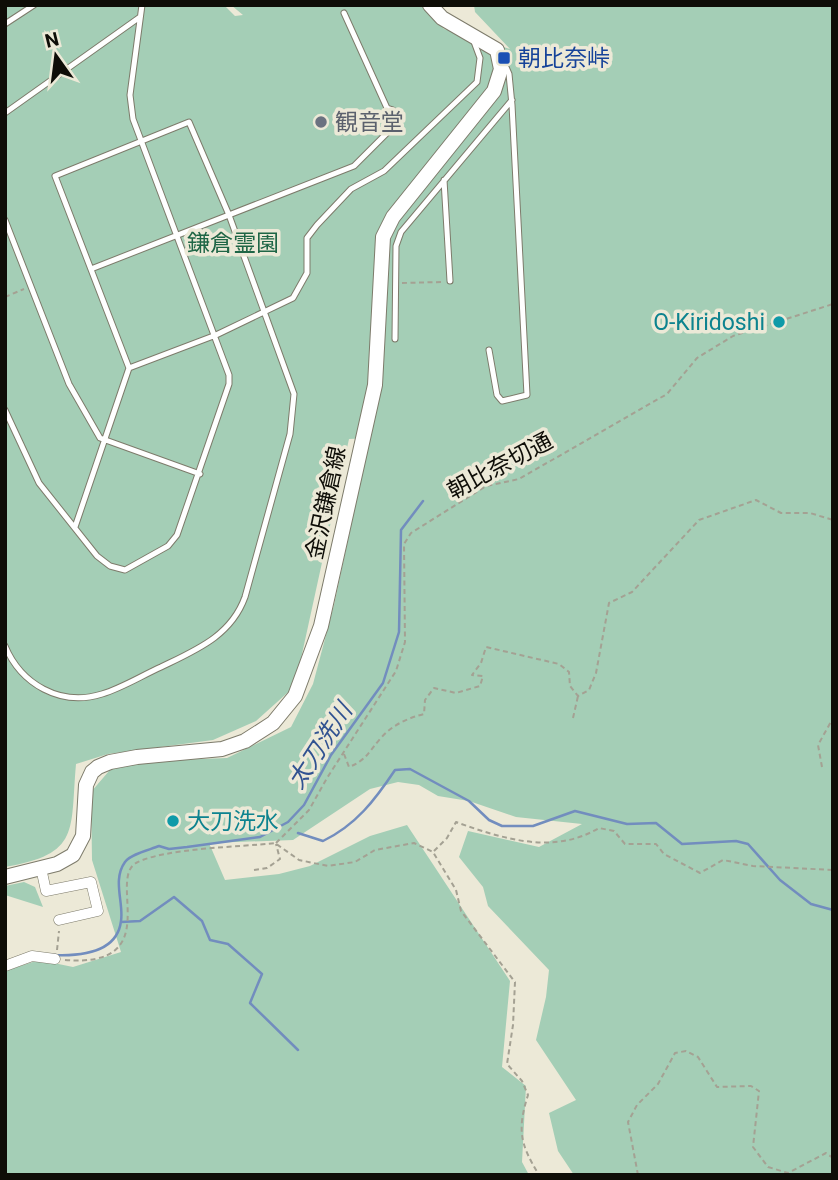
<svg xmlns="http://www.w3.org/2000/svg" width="838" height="1180" font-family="Roboto,'Noto Sans JP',sans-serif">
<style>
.green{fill:#a4ceb6}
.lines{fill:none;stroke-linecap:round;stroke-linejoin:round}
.stream{stroke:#728dbe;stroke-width:2.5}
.service-casing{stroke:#7d7b6b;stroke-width:7}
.minor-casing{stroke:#7d7b6b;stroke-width:11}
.secondary-casing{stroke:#7d7b6b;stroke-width:16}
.path{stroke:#a4a193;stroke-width:2;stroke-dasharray:5 3.5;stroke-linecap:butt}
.service{stroke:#fff;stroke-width:5}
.minor{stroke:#fff;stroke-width:10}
.secondary{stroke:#fff;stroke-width:14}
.transit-dot{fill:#1a4fb4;stroke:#ece9d7;stroke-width:2.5}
.worship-dot{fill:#6b7280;stroke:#ece9d7;stroke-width:2.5}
.culture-dot{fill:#0f9aa8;stroke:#ece9d7;stroke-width:2.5}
.labels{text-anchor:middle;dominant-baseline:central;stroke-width:7;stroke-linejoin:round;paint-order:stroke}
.transit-label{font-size:23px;fill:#164399;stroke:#ece9d7;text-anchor:start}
.worship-label{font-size:23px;fill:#5b616d;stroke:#ece9d7;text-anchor:start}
.park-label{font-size:23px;fill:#1f6646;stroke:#ece9d7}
.culture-label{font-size:23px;fill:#0d838f;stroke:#ece9d7;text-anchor:end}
.street-label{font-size:23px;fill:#0e0d07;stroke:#ece9d7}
.water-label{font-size:24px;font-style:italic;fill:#315291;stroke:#ece9d7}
</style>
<rect width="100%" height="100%" fill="#ece9d7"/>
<path class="green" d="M5 5H224L235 16 243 15 231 5H424L444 29 510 49 475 12 474 5H833V1175H574L558 1151 549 1113 576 1100 536 1040 546 997 549 970 488 906 483 887 459 857 468 831 539 847 582 824 516 817 469 801 438 796 419 785 398 782 370 789 293 840 209 843 225 880 279 874 310 866 370 836 407 825 510 981 502 1067 526 1086 522 1162 529 1175H5V971L39 960 73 967 121 952 92 860 91 792 109 771 125 762 227 758 291 727 313 684 334 605 370 438 349 439 295 686 256 721 213 740 108 754 76 764C70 831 81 854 5 867Z
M24 882 35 887 43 907 5 895V886Z"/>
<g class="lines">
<path class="stream" d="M298 833 323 841C356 825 375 800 395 770L410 769 469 801 489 820 502 826H533L575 811 627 824 656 823 682 844 736 841 748 844 780 880 811 904 833 910
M121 922 140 921 174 897 202 921 210 940 228 944 262 974 250 1003 298 1050
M54 955C78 956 117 954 121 921 124 903 112 880 125 862 131 854 149 850 159 846L169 849 187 847 260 837 288 822 304 805 331 755 383 683 399 632 401 530 423 501"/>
<g class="service-casing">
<path id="service" d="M5 24 34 5
M5 113 140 17
M444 180 450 281
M5 220 69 384 100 438 200 474
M91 269 354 166 393 127V110L387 108 344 13
M395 339 396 246 401 232 512 100
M489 350 497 395 502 401 527 395 512 105 509 74 505 65
M5 410 39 483 97 556 110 566 125 570 168 546 177 535 229 384V375L133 119 130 95 142 5
M75 527 129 368 216 335 293 298 307 273V238L317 225 351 189 384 171 477 82 480 58 473 39
M5 646C21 684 60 707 102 694 122 688 141 676 161 667 196 650 231 636 245 597L290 434 294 394 229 215 189 122 55 176 129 368"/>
</g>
<g class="minor-casing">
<path id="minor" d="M41 868 46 891 91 882 98 911 59 920
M5 966 32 956 55 959"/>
</g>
<g class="secondary-casing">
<path id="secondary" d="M5 877 57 864 73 855 83 836 86 785 92 772 98 767 110 762 137 757 222 749 245 741 273 723 295 696 321 626 375 385 383 237 393 217 494 91 501 69 497 50 442 18 430 5"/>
</g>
<path class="path" d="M402 283 442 282
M5 297 24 289
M573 718 578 696
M344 754 349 767C367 760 369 751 381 738 392 725 408 718 424 714L425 700 434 688 456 693 480 686 483 676 472 675 481 663 486 647 559 664 569 672 570 686 578 696 589 690 596 673 609 603 632 592 699 520 756 500 781 513H810L833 520
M822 767 818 745 833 718
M276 843 309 810 327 778 396 671 405 642 404 544 411 533 486 486 519 479 667 394 697 358 733 336 833 304
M434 851 447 838 456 822C503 839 554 855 599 828L614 831 625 844H656L664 854 700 873 723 860 753 866 833 870
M254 870 267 868 280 859 276 844
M57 950 59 931
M65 960C166 968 107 880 136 863 164 848 241 847 275 843L299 860 328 866 355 862 375 850 414 843 433 852 456 890 461 911 515 982 513 1025 507 1064 522 1081 528 1095C517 1130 520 1144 539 1175
M638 1175 628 1122 637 1105 658 1084 675 1053 686 1051 698 1057 717 1087 751 1086 759 1091 753 1147 768 1167 788 1173 826 1153 833 1158"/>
<use href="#service" class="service"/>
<use href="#minor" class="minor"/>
<use href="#secondary" class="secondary"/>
</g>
<rect class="transit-dot" x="497" y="51" width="14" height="14" rx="3.5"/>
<circle class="worship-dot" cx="321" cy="122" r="7"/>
<g class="culture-dot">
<circle cx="779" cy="322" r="7"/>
<circle cx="173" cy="821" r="7"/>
</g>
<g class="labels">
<g class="transit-label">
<text x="518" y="58">朝比奈峠</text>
</g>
<g class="worship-label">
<text x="335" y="122">観音堂</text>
</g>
<g class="park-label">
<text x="233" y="243">鎌倉霊園</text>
</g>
<g class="culture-label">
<text x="765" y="322">O-Kiridoshi</text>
<text x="187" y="821" text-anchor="start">大刀洗水</text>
</g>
<g class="street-label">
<text transform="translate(500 466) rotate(-28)">朝比奈切通</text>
<text transform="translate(326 503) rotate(-78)">金沢鎌倉線</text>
</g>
<g class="water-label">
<text transform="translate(320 746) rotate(-57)">太刀洗川</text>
</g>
</g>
<rect width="838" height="1180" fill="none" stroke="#0e0d07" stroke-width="14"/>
<g transform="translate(56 56) rotate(346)" stroke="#ece9d7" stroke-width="5" paint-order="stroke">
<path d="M0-5L12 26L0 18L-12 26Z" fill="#0e0d07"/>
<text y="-10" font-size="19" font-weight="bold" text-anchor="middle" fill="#0e0d07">N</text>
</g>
</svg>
